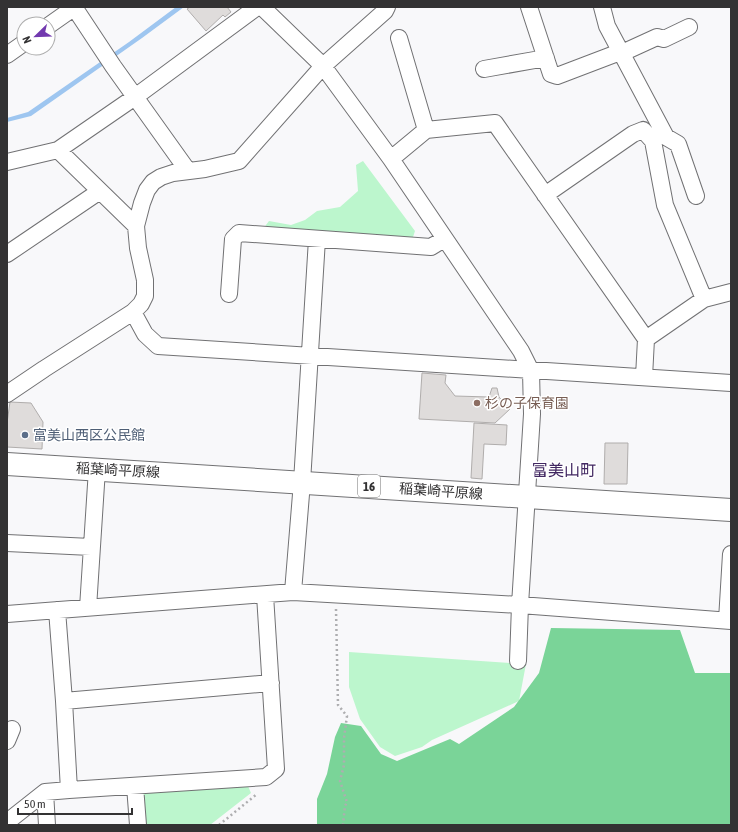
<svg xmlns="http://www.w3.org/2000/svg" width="738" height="832" font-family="'Asap Condensed','Noto Sans JP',sans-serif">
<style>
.green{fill:#bcf6cd}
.forest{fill:#7ad498}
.water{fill:#9ec6f0}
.building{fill:#dfdcdb;stroke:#b0adac}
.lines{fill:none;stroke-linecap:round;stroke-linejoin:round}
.minor-casing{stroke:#717173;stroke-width:18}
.primary-casing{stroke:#717173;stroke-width:24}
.path{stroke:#aeaeb0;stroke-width:2.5;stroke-dasharray:2 3;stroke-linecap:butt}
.minor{stroke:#fff;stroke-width:16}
.primary{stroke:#fff;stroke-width:22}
.education-dot{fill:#8d6e63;stroke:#fff;stroke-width:1.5}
.service-dot{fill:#5c6f8a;stroke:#fff;stroke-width:1.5}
.labels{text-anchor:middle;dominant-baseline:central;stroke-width:3;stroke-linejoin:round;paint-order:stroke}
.shield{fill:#fff;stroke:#707070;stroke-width:1}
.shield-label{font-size:13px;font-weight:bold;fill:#333233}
.education-label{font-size:14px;fill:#785e54;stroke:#fff;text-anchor:start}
.service-label{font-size:14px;fill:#4e5e75;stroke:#fff;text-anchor:start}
.street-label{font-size:14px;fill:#333233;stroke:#fff}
.quarter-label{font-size:16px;fill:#412761;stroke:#fff}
</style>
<rect width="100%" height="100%" fill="#f8f8fa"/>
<path class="green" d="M363 161 415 231 412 240 263 229 269 221 291 225 305 220 317 211 340 207 358 191 356 165Z
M349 652 526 664 519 701 432 740 422 747 395 756 380 747 360 719 349 687Z
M248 786 251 793 210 825H144L142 792Z"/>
<path class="forest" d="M551 628 680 630 695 673H731V825H317V799L327 774 335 737 341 723 361 726 381 754 397 761 450 739 459 744 514 707 539 673Z"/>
<path class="water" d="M176 7H184L142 38 31 116 7 122V118L28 112 129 42Z"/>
<path class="building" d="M190 7H227L231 12 225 17 223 15 206 31 187 9Z
M422 373 446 375 445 383 455 396 489 397 492 388H497L499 397 510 409 495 423 419 419Z
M10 402 31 403 43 422 42 449 7 447V423Z
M474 423 507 425 506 445 484 444 482 479 471 478Z
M605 443H628L627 484H604Z"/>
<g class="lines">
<g class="minor-casing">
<path id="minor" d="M74 7 113 66 188 171
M262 7 323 66 391 159 521 351 531 371 532 414 520 605 518 661
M529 7 551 74 557 76 620 52
M602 7 607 26 666 137 678 144 696 196
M48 26 75 7
M399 38 426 130
M622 53 657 37 664 39 689 27
M7 55 24 43
M484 69 546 58
M58 150 136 226
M391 159 426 130 495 123 646 339 644 377
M7 162 58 150 135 97 257 7
M545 195 633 134 643 130 653 141 665 205 704 299
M7 254 100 191
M229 294 233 239 239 233 431 247 444 239
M133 312 145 334 158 346 731 383
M646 339 704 299 731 292
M7 394 44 369 133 312 141 304 145 296V280L138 248 136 226 142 203 147 190 153 182 161 177 173 173 205 169 239 161 323 66 385 11 387 7
M7 543 91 547
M293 592 302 482 317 239
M88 608 97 469
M7 614 293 592 520 605 731 621
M727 620 731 554
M64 701 271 683
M7 741 12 729
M135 786 138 825
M69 790 266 777 276 769 265 595
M45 792 47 825
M7 822 45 792 69 790 64 701 57 610"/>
</g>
<g class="primary-casing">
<path id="primary" d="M7 464 731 510"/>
</g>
<path class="path" d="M336 609 338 705 347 716 344 738V765L340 781 347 802 345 806 343 825
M219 825 257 794"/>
<use href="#minor" class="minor"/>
<use href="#primary" class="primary"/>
</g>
<circle class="education-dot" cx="477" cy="403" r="4"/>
<circle class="service-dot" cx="25" cy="435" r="4"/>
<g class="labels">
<rect class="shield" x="358" y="475" width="22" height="22" rx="3"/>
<g class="shield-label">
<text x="369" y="486">16</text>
</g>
<g class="education-label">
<text x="485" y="403">杉の子保育園</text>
</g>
<g class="service-label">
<text x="33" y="435">富美山西区公民館</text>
</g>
<g class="street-label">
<text transform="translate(118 470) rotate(3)">稲葉崎平原線</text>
<text transform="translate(441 491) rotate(4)">稲葉崎平原線</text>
</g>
<g class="quarter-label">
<text x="564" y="470">富美山町</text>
</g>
</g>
<rect width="738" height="832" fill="none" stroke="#333233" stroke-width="16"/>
<g transform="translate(36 36) rotate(247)"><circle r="19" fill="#ffffff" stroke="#adadad"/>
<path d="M0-3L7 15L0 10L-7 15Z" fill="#7239af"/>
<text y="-6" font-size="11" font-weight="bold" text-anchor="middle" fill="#333233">N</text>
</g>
<path d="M18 808v6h114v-6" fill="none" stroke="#333233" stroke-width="2"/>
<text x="24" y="808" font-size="12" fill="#333233" stroke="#ffffff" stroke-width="3" paint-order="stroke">50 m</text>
</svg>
